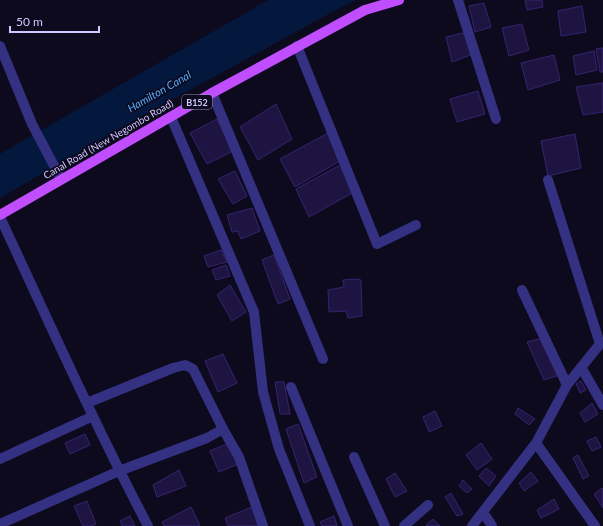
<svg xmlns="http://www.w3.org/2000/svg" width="603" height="526" font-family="Lato,sans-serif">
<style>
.water{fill:#04183d}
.building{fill:#1e1441;stroke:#342470}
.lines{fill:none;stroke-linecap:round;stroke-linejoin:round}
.minor{stroke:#343082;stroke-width:10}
.major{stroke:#c04eff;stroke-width:10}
.labels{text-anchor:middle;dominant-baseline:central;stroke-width:3.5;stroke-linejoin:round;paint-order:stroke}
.shield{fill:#0e0a1e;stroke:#958ebc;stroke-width:1}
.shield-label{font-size:9px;font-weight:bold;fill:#cfc7ff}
.street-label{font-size:10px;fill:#cfc7ff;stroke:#0e0a1e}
.water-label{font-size:11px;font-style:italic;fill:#55adff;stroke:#0e0a1e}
</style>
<rect width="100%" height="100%" fill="#0e0a1e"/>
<path class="water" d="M268 0H356L336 10 133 121 0 198V154Z"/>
<path class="building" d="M525 0H542L543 7 527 10Z
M484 3 491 27 475 32 469 6Z
M582 6 586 32 561 36 558 11Z
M522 24 529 50 509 56 502 28Z
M467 32 473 54 452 62 446 37Z
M603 48V72H600L596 49Z
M594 51 597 70 576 75 573 56Z
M554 55 560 80 528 90 521 63Z
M603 83V112L583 115 576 87Z
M478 91 485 114 457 122 450 99Z
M276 104 292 139 258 160 240 127Z
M217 119 233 151 207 164 190 133Z
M328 133 340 161 295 187 280 159Z
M575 134 581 168 548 176 541 141Z
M342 164 354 192 309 217 296 189Z
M235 171 247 196 233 204 218 179Z
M252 208 260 231 241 239 238 231 232 232 227 215Z
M221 250 227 262 208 267 204 256Z
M274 255 290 299 278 304 262 260Z
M226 265 230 276 216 280 212 270Z
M355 279 361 280 362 316 348 318 346 311 329 312 328 290 344 287 343 280Z
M230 285 246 312 232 321 217 295Z
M542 338 559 375 544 380 527 342Z
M223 354 237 383 218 392 205 361Z
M581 381 586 390 580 393 576 384Z
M275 382H284L290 414H280Z
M592 403 598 414 585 422 580 413Z
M518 408 535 419 529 425 515 414Z
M435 411 442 426 429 432 423 417Z
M298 424 317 477 304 483 286 429Z
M85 434 90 445 70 454 65 443Z
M596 437 601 447 592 451 587 441Z
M229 443 238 464 219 472 210 451Z
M481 443 492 459 477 470 466 455Z
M578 455 589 476 583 479 573 458Z
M486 468 496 476 489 486 479 476Z
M179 470 186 486 157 497 153 485Z
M531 472 538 481 524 491 519 483Z
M395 473 407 491 395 497 386 479Z
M463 480 472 489 467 493 459 486Z
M602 488 603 489V508L594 494Z
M451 493 463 514 457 516 445 497Z
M554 499 559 509 541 518 537 510Z
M87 501 96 524 92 526H83L74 506Z
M191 507 200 525 197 526H164L162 522Z
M252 507 259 525 255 526H228L225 518Z
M130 516 135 526H122L120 521Z
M334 516 337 526H322L320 522Z
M433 519 440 526H427L426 525Z"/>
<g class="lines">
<path class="minor" d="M458 0 496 119
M0 46 32 124 61 179
M297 46 377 244 416 225
M212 93 323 359
M171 117 254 312 263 392 279 449 310 526
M548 180 600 344
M0 217C48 320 95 425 148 526
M522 290 567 385
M581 367 603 405
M291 387 348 526
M223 429 239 457 263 526
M536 443 595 526
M354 457 385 526
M0 459 93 416
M483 512 492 526
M0 524 119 471 207 438 223 429 193 369 185 365 173 368 87 403
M404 526 428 505
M472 526 536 443 567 385 600 344 603 342"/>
<path class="major" d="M0 215 212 93 365 10 399 0"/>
</g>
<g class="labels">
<rect class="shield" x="182" y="95" width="30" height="14" rx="3"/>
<g class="shield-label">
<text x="197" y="102">B152</text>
</g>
<g class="street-label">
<text transform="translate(108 139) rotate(-30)">Canal Road (New Negombo Road)</text>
</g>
<g class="water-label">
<text transform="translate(159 91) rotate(-30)">Hamilton Canal</text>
</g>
</g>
<path d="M10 26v6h89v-6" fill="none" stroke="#cfc7ff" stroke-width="2"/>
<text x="16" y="26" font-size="12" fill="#cfc7ff" stroke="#0e0a1e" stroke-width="3" paint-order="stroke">50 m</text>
</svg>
